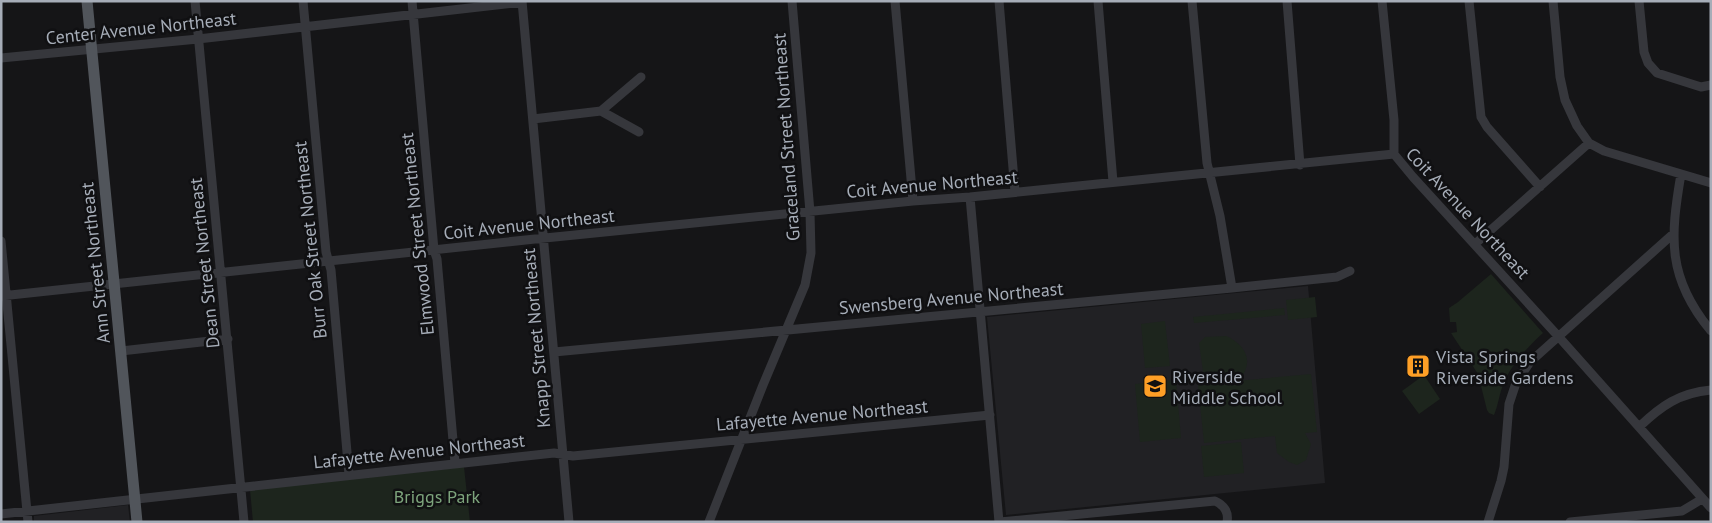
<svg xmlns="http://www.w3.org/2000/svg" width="1712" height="523" font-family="'PT Sans',sans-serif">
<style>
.built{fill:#212124}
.green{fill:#1d251d}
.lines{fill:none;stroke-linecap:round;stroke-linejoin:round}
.minor{stroke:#36373c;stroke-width:9}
.major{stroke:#51555b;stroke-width:11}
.labels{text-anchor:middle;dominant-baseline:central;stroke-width:5;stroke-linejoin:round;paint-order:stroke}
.street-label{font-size:18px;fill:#a6adb8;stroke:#101012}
.poi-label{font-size:18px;fill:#a6adb8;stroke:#101012;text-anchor:start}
.park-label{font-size:18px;fill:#7da47c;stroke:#101012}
</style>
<rect width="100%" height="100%" fill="#151517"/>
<path class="built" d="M1308 286 1325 483 1006 515 987 317Z
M128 505 130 522H34V516Z"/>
<path class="green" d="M1491 274 1543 333C1527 348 1511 364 1503 385 1499 395 1498 406 1494 415L1489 413 1487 410 1478 374 1451 333 1457 332 1456 322H1450L1449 308 1458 302Z
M1315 297 1317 317 1288 320 1286 300Z
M1284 308 1285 315 1194 323 1193 317Z
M1165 321 1170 366 1145 368 1141 324Z
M1226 336C1239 341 1251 354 1246 368 1245 374 1240 378 1236 381L1311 374 1317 432 1305 433 1311 444 1306 460 1297 465 1289 462 1277 453 1275 436 1204 443 1198 385 1217 383 1203 372 1199 343 1205 337Z
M1424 375 1440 399 1419 414 1402 391Z
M1176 380 1181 438 1140 442 1135 384Z
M1241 442 1244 473 1204 477 1201 446Z
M464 467 470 522H253L250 490Z"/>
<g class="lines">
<path class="minor" d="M195 1 244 522
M303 1 326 252 331 270 349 475
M412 1 434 250 437 259 455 463
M522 1 569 522
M895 1 913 201
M999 1 1015 192
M1098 1 1113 182
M1192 1 1207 163 1220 216 1232 288
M1287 1 1300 165
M1382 1 1394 120V154
M1469 1 1481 117 1487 127 1540 187
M1553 1 1560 77 1565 100 1577 126 1589 143 1604 151 1711 183
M1639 1 1644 52 1648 63 1657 73 1701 87 1711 85
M1 58 198 39 522 2
M601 111 641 77
M601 111 639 132
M533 119 601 111
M1681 174C1670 238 1667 278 1711 331
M970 197 999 522
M1 241 28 522
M1475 244 1589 143
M1 296 535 239 913 201 970 197 1394 154 1413 177 1558 336 1711 508
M121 351 228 339
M554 352 1232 288 1337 277 1350 271
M1639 427C1661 406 1679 393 1711 390
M1 514 554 453 573 456 990 415
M709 522 763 385 805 285 811 253 810 212 792 1
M1000 522 1215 501C1224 505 1229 512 1227 522
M1488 522 1501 481 1504 467 1509 404 1516 383 1530 362 1673 234
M1570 522 1682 511 1702 499"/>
<path class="major" d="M87 1 137 522"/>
</g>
<defs>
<g id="building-square" transform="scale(1.25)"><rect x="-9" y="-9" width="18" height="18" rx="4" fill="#fe9f26" stroke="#101012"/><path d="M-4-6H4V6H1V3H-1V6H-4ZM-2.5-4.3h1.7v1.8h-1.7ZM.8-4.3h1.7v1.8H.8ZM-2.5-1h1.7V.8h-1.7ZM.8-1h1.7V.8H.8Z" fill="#111"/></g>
<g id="school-square" transform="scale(1.25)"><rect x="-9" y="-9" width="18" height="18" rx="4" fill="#fe9f26" stroke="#101012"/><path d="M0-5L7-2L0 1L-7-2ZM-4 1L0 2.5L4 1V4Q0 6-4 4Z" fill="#111"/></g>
</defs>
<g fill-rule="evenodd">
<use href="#building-square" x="1418" y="366"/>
<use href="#school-square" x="1155" y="386"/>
</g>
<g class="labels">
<g class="street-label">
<text transform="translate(141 28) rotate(-6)">Center Avenue Northeast</text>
<text transform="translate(786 137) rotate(-94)">Graceland Street Northeast</text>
<text transform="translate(932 184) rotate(-5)">Coit Avenue Northeast</text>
<text transform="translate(1468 213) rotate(47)">Coit Avenue Northeast</text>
<text transform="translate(529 224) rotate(-6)">Coit Avenue Northeast</text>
<text transform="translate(417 234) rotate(-96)">Elmwood Street Northeast</text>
<text transform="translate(310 240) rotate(-96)">Burr Oak Street Northeast</text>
<text transform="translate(95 263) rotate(-96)">Ann Street Northeast</text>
<text transform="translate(204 263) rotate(-96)">Dean Street Northeast</text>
<text transform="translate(951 298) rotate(-5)">Swensberg Avenue Northeast</text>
<text transform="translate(536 338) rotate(-95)">Knapp Street Northeast</text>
<text transform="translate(822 415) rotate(-5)">Lafayette Avenue Northeast</text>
<text transform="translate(419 451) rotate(-6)">Lafayette Avenue Northeast</text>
</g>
<g class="poi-label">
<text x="1436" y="356">Vista Springs<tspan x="1436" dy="21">Riverside Gardens</tspan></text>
<text x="1172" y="376">Riverside<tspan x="1172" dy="21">Middle School</tspan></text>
</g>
<g class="park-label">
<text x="437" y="496">Briggs Park</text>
</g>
</g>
<rect width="1712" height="523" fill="none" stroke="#a6adb8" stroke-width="5"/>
</svg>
